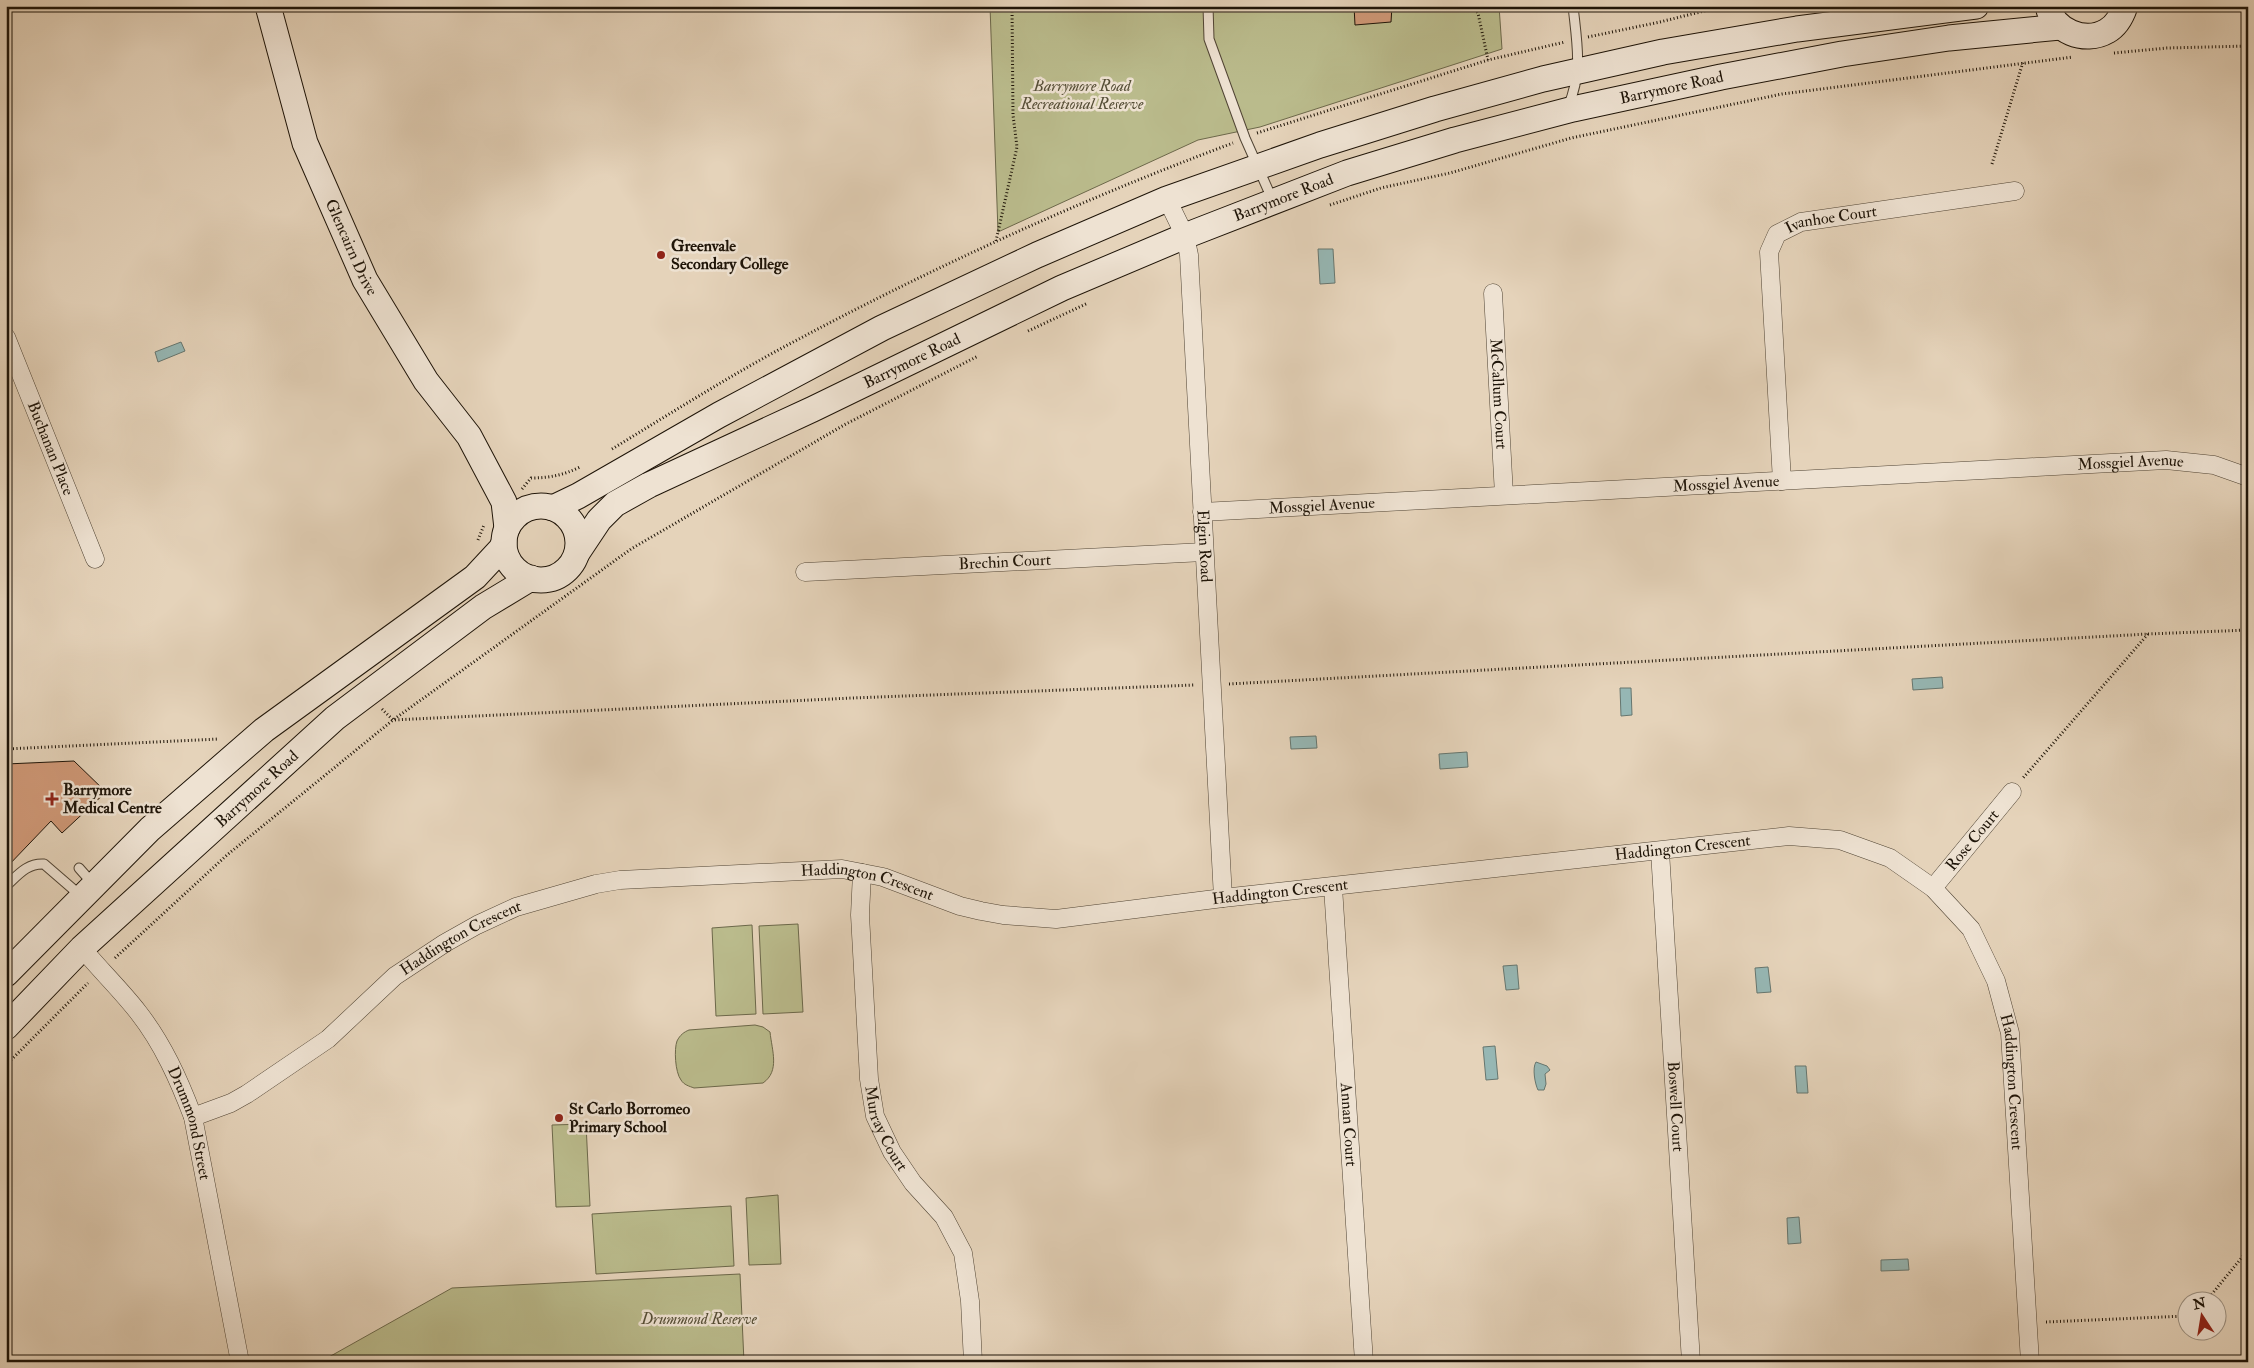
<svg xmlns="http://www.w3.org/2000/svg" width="2254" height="1368" font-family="'IM FELL Double Pica',serif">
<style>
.green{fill:#babb8c;stroke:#6c684a}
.water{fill:#96b7b4;stroke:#66766f}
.building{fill:#d09978;stroke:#1e1408}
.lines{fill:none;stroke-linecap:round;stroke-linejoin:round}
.lane-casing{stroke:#504434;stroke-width:11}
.street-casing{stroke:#504434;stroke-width:19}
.secondary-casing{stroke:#1e1408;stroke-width:27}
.path{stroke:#1e1408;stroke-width:3;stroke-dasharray:1 2.5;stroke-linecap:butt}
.lane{stroke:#eee2d2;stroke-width:9}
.street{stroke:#eee2d2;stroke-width:18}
.secondary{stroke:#eee2d2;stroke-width:25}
.poi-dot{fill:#8f2418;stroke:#eee2d2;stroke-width:2}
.labels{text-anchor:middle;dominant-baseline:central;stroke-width:5;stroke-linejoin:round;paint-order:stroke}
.park-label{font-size:16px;font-style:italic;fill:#554e36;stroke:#eee2d2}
.street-label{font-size:16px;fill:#1e1408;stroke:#eee2d2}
.poi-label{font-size:16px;font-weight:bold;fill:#1e1408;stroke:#eee2d2;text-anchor:start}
</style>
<rect width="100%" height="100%" fill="#e5d3ba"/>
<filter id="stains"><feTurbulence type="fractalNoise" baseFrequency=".004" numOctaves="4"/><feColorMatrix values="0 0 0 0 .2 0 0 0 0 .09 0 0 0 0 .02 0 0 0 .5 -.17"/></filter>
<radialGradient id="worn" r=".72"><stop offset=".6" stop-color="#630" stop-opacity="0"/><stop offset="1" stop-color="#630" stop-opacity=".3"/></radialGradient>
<path class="green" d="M990 6H1499L1502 49 1260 127 1198 140 998 232Z
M798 924 803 1012 763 1014 759 926Z
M752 925 756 1014 716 1016 712 928Z
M755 1025 763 1027 770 1032C772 1051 780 1071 763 1083L694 1088C689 1086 684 1085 681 1080 675 1072 674 1049 677 1041 680 1035 684 1032 689 1030Z
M586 1124 590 1206 556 1207 552 1125Z
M778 1195 781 1264 749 1265 746 1198Z
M731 1206 734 1266 596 1274 592 1214Z
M740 1274 744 1362H320L452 1288Z"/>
<path class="water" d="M1318 249H1333L1335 283 1320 284Z
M181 342 185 351 158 362 155 352Z
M1942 677 1943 688 1913 690 1912 679Z
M1620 688H1631L1632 715 1621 716Z
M1316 736 1317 748 1291 749 1290 737Z
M1467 752 1468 767 1440 769 1439 754Z
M1517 965 1519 989 1506 990 1503 966Z
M1768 967 1771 992 1757 993 1755 968Z
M1495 1046 1498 1079 1486 1080 1483 1047Z
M1536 1062 1547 1066 1550 1070 1545 1074 1546 1084 1544 1090H1538C1535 1084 1532 1068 1536 1062Z
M1795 1066H1806L1808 1093H1797Z
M1799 1217 1801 1243 1788 1244 1787 1218Z
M1908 1259 1909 1270 1881 1271V1260Z"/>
<path class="building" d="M1354 6H1392L1391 22 1355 25Z
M74 761 106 792 62 833 51 821 6 868V764Z"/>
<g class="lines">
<g class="lane-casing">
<path id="lane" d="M1208 6 1209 39 1245 138 1273 201
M1834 14 1855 6
M1568 107C1583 71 1577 44 1573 6
M79 868 94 885
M6 886C18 875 27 863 44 864L81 896"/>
</g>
<g class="street-casing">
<g id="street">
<path id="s1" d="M1167 199 1185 236 1189 255 1223 898"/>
<path id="s2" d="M1493 293 1504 495"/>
<path id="s3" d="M6 337 95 559"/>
<path id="s4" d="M1782 481 1769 252 1777 234 1801 222 2015 191"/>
<path id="s5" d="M1202 512 2166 460 2214 465 2248 477"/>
<path id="s6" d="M805 572 1204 552"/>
<path id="s7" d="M1660 851 1691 1362"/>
<path id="s8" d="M862 873 860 915 869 1079 875 1116 892 1152 913 1183 944 1217 963 1253 970 1301 973 1362"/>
<path id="s9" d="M1333 887 1364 1362"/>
<path id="s10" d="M1933 888 2012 792"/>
<path id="s11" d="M82 948C100 970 121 990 138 1012 163 1044 179 1080 193 1117L240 1362"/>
<path id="s12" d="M193 1117 231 1103 247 1094 328 1039 395 976 445 943 477 925 516 907 596 884 620 880 842 869 883 877 960 906 981 911 1003 915 1056 919 1223 898 1789 836 1840 840 1890 858 1933 888 1971 929 1996 981 2010 1033 2030 1362"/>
</g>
</g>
<g class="secondary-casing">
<g id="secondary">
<path id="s13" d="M268 6 305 143 365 280 426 381 469 436 504 502 507 528"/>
<path d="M2048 6C2053 31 2085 44 2107 31 2116 26 2122 15 2125 6"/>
<circle cx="541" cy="543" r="37"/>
<path d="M553 508 578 496 719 415 882 328 1037 255 1167 199 1320 145 1435 109 1543 79 1663 52 1797 29 1976 6"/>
<path id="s14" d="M577 553 599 520 615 504 649 485 813 409 1062 288 1185 236 1347 173 1455 140 1573 109 1721 77 1842 54 1949 38 2060 27"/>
<path d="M6 974 150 829 264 730 475 577 501 549 504 543"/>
<path id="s15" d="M6 1027 82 948 335 718 483 607 531 578"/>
</g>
</g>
<path class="path" d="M1473 6 1478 13 1488 60
M1588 37 1660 22 1724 6
M2114 53 2167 48 2248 46
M1257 133 1488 60 1565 42
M1992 164 2023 62
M1330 205 1381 188 1450 173 1571 138 1782 94 2073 57
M996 241 1017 147 1013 115 1012 6
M1028 331 1088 303
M612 449C673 412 734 373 797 340 938 265 1083 199 1233 143
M522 489 531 478C549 478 564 475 580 467
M478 540 484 525
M2148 634 2248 630
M1229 684 2148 634 2023 778
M382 709 393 720 852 698 1195 685
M6 749 219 739
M115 958 227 855 393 720 631 549 844 425 978 356
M6 1065 88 983
M2207 1300 2248 1250
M2046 1322 2186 1316"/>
<use href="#lane" class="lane"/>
<use href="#street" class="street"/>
<use href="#secondary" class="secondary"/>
</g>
<g class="poi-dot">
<circle cx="661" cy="255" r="5"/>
<path d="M49.5 791.5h5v5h5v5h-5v5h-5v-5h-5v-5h5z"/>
<circle cx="559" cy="1118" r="5"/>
</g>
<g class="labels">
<g class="park-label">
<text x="1082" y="86">Barrymore Road<tspan x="1082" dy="18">Recreational Reserve</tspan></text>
<text x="699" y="1319">Drummond Reserve</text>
</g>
<g class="street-label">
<text stroke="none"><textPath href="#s14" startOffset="1202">Barrymore Road</textPath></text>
<text stroke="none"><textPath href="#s14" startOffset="798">Barrymore Road</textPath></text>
<text stroke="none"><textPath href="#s4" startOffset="306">Ivanhoe Court</textPath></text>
<text stroke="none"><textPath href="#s13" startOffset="256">Glencairn Drive</textPath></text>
<text stroke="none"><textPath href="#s14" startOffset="392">Barrymore Road</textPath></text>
<text stroke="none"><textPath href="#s2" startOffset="101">McCallum Court</textPath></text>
<text stroke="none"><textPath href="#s3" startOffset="120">Buchanan Place</textPath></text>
<text stroke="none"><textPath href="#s5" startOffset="930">Mossgiel Avenue</textPath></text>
<text stroke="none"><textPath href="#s5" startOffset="525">Mossgiel Avenue</textPath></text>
<text stroke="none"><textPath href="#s5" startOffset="120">Mossgiel Avenue</textPath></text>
<text stroke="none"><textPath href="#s1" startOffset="352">Elgin Road</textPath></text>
<text stroke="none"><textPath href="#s6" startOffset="200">Brechin Court</textPath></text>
<text stroke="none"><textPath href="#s15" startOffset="346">Barrymore Road</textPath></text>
<text stroke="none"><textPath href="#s10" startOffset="62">Rose Court</textPath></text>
<text stroke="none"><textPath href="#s12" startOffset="1570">Haddington Crescent</textPath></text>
<text stroke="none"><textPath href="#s12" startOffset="745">Haddington Crescent</textPath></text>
<text stroke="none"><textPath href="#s12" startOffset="1165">Haddington Crescent</textPath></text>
<text stroke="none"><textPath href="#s12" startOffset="325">Haddington Crescent</textPath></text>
<text stroke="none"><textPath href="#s12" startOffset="2050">Haddington Crescent</textPath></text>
<text stroke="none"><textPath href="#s7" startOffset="256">Boswell Court</textPath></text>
<text stroke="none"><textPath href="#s11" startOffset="209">Drummond Street</textPath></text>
<text stroke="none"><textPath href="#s9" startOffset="238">Annan Court</textPath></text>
<text stroke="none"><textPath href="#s8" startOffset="259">Murray Court</textPath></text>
</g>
<g class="poi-label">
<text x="671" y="246">Greenvale<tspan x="671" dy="18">Secondary College</tspan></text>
<text x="63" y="790">Barrymore<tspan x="63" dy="18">Medical Centre</tspan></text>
<text x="569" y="1109">St Carlo Borromeo<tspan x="569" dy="18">Primary School</tspan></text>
</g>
</g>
<rect width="2254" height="1368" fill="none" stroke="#e5d3ba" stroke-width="25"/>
<rect x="8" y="8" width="2239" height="1353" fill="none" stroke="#1e1408" stroke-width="2.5"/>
<rect x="12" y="12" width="2229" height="1343" fill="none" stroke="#1e1408"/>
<g transform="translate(2202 1316) rotate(348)"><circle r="24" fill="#eee2d2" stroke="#9b9081"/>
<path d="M0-4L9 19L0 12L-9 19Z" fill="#8f2418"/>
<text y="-8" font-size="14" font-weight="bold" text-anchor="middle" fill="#1e1408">N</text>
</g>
<rect width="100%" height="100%" filter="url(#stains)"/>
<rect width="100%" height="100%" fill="url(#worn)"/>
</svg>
